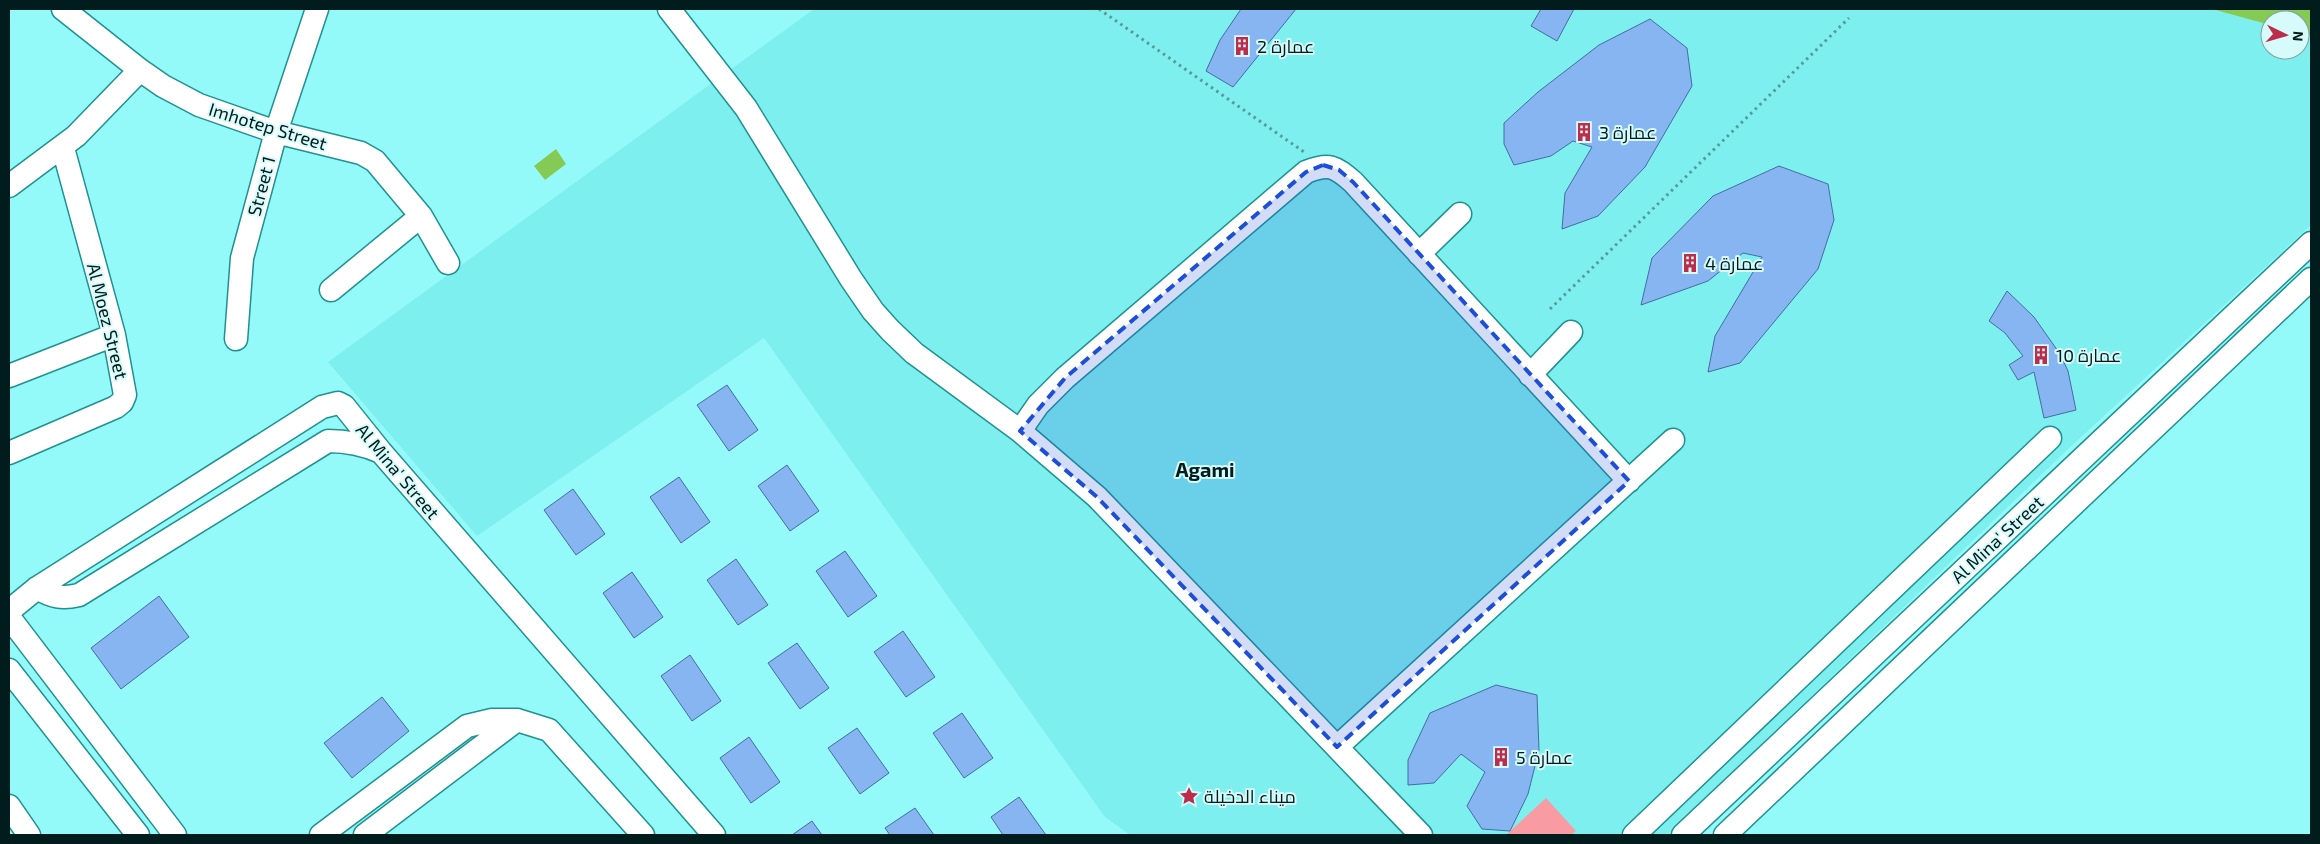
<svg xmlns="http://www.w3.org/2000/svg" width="2320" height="844" font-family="'Exo 2',Cairo,sans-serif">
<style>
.built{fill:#7defee}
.green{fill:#f99ba3}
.water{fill:#84ca55}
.building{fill:#86b5f1;stroke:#436da1}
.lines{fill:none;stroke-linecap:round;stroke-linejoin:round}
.minor-casing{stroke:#1f9191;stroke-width:25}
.path{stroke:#559b9b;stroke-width:3;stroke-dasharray:2.5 4;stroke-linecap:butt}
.minor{stroke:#fff;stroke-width:22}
.marked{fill:#1d4ed8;fill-opacity:0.2;stroke:#1d4ed8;stroke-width:4;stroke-dasharray:10 6;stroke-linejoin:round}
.labels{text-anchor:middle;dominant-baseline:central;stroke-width:4;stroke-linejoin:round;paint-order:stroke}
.poi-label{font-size:18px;fill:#001c1c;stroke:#d6fbfa;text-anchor:start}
.street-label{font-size:18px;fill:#001c1c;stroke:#d6fbfa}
.quarter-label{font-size:20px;font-weight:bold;fill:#001c1c;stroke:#d6fbfa}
</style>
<rect width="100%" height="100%" fill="#94faf9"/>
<path class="built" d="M814 9H2212L2270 25V50H2300V34L2311 36V225L2066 451 1667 835H1130L1105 817 764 338 477 536 328 362Z"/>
<path class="green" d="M1546 798 1576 831 1571 835H1506Z"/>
<path class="water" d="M2212 9H2311V36L2300 34V20H2270V25Z
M556 149 566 164 545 180 534 166Z"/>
<path class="building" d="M1241 9H1296L1233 87 1206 71 1220 40Z
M1541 9H1574L1557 41 1531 26Z
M1650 19 1687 48 1692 86 1645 167 1598 216 1562 229 1565 193 1592 147 1573 141 1551 156 1514 165 1504 144V123L1538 92 1599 45Z
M1779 166 1828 184 1834 220 1818 269 1740 363 1708 372 1715 336 1762 257 1743 253 1708 281 1641 305 1652 258 1713 196Z
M2007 291 2034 317 2060 354 2068 371 2076 410 2044 418 2034 372 2018 380 2009 365 2023 356 2005 333 1989 321Z
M727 385 758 430 729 451 697 405Z
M787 465 819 511 790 531 758 486Z
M679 477 710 522 681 543 650 497Z
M573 489 605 534 576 555 544 510Z
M845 551 877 596 848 617 816 571Z
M736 559 768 605 738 625 707 580Z
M632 572 663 617 634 638 603 593Z
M159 596 189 637 121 689 91 648Z
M903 631 935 677 906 697 874 652Z
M797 643 829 688 800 709 768 663Z
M690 655 721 701 692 721 661 676Z
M1496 685 1537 695 1539 750 1528 794 1510 831 1482 829 1467 806 1485 772 1461 754 1434 783 1408 785V760L1430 713Z
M382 697 409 731 352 778 324 743Z
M962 713 993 758 964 778 933 733Z
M857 728 889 773 860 794 828 748Z
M749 737 780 782 751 803 720 758Z
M1019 797 1046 835H1003L991 817Z
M915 808 934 835H890L885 828Z
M812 821 822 835H792Z"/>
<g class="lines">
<g class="minor-casing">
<path id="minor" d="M63 9 140 70 163 86 199 105 276 132 361 153 375 161 421 216 448 263
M669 9 746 108 851 279 873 311 890 330 914 353 1020 431 1097 497 1421 835
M9 186 76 136 140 70
M1419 254 1460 214
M331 290 421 216
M236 339 242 258 276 132 317 9
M1530 375 1571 332
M9 376 114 335
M1020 431 1038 405 1065 378 1306 172C1329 163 1335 166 1353 182L1629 481
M9 453 116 407 122 402 125 395 114 335 63 148
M37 588C52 597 62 599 79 595L328 441C348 441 363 444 381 452
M9 611 37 588 322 407 338 403 344 406 381 452 714 835
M9 617 175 835
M9 670 138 835
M1337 747 1673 440
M9 806 29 835
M321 835 467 726 492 720H517L549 730 643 835
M365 835 517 720
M1634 835 2050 438
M1683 835 2311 243
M1725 835 2311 279"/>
</g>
<path class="path" d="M1099 9 1304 152
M1550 309 1849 18"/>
<use href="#minor" class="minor"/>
</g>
<path class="marked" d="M1323 165 1339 170 1353 182 1629 481 1337 747 1097 497 1020 431 1065 378 1306 172Z"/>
<defs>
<g id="building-bare" transform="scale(1.5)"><path d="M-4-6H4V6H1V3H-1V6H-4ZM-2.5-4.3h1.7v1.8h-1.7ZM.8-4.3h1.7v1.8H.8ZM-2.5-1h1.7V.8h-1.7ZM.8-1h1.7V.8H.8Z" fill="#bd2c4a" stroke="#d6fbfa" stroke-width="2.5" paint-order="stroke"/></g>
<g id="sight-bare" transform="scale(1.5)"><path d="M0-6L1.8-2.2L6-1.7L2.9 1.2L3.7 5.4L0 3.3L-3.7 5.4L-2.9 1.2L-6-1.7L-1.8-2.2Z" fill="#bd2c4a" stroke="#d6fbfa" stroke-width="2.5" paint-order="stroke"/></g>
</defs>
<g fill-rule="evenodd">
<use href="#building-bare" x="1242" y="46"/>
<use href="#building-bare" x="1584" y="132"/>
<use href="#building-bare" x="1690" y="263"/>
<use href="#building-bare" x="2041" y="355"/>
<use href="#building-bare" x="1501" y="757"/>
<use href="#sight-bare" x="1189" y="796"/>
</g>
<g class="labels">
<g class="poi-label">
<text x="1257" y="46">عمارة 2</text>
<text x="1599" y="132">عمارة 3</text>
<text x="1705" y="263">عمارة 4</text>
<text x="2056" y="355">عمارة 10</text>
<text x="1516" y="757">عمارة 5</text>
<text x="1204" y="796">ميناء الدخيلة</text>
</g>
<g class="street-label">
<text transform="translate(268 126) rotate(17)">Imhotep Street</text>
<text transform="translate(261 186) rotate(-75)">Street 1</text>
<text transform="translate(108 321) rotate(76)">Al Moez Street</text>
<text transform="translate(398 471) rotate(50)">Al Mina' Street</text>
<text transform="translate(1997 539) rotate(-43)">Al Mina' Street</text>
</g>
<g class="quarter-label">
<text x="1205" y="469">Agami</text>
</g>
</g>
<rect width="2320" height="844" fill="none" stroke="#001c1c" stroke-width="20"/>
<g transform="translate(2285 35) rotate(95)"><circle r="24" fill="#d6fbfa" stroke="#80a2a1"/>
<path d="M0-4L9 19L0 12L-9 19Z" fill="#bd2c4a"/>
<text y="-8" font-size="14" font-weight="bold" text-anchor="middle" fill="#001c1c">N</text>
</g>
</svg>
